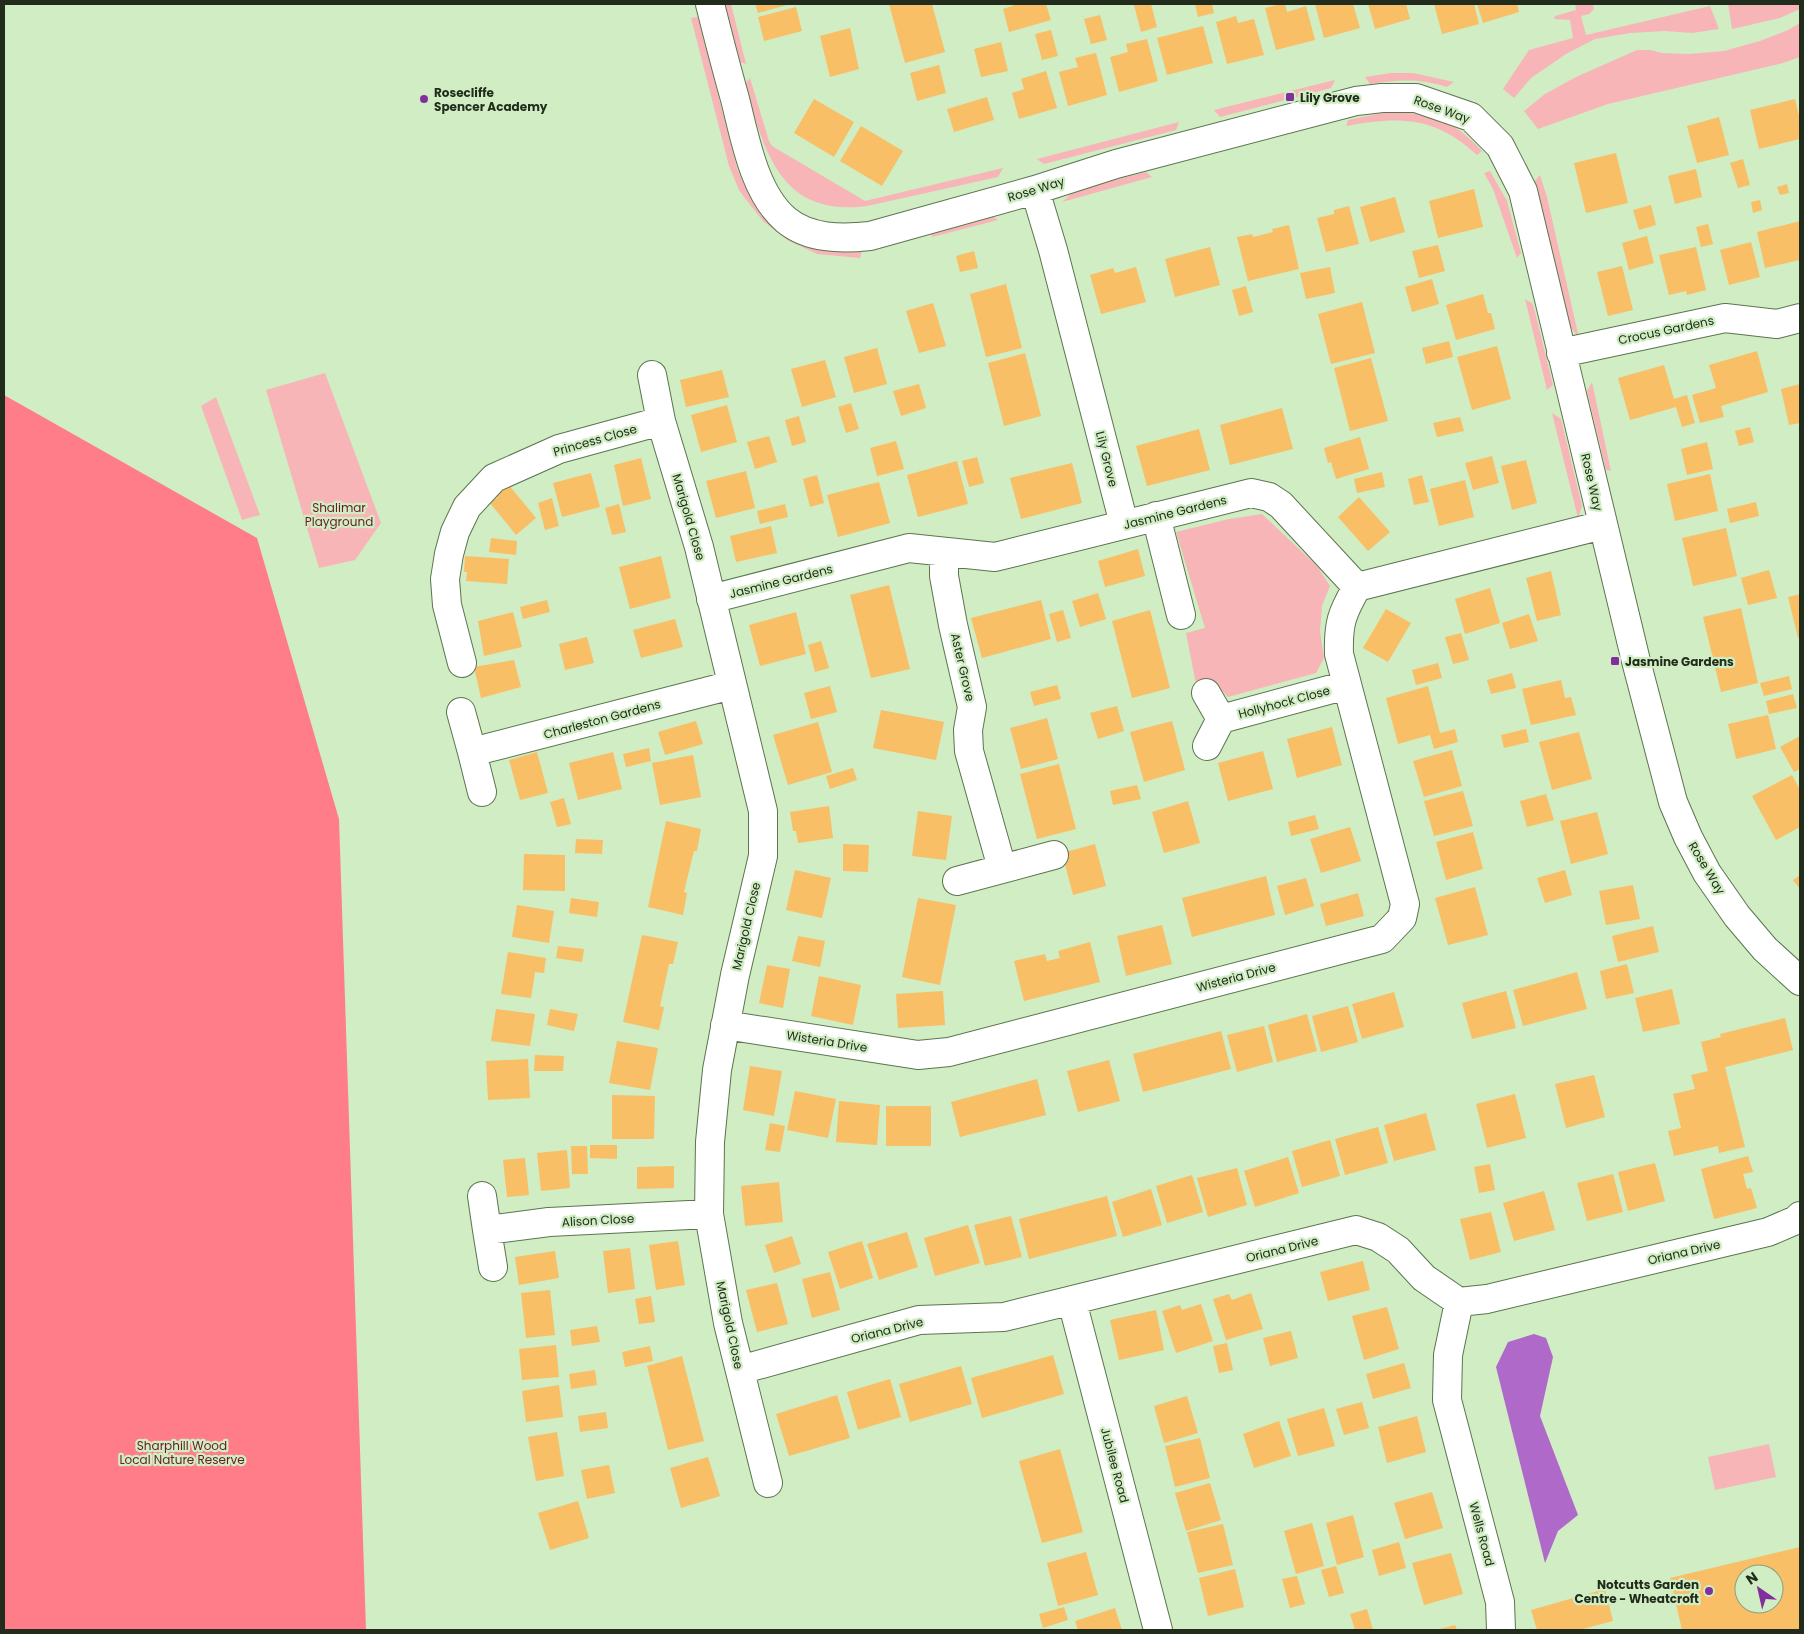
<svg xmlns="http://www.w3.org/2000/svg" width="1804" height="1634" font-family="Poppins,sans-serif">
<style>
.green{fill:#f8b5b8}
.forest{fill:#fe7d88}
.water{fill:#af69c9}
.building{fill:#f8bf66;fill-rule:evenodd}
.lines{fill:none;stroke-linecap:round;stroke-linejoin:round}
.minor-casing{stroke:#5b754f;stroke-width:30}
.minor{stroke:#fff;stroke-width:28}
.poi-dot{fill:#822f9e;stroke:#d0edc3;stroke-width:2}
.labels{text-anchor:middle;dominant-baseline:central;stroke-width:4.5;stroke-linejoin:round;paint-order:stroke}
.poi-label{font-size:12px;font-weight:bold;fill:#212c1c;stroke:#d0edc3;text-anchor:start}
.street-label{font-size:12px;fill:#212c1c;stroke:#d0edc3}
.park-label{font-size:12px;fill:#691a26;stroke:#d0edc3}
</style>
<rect width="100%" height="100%" fill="#d0edc3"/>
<path class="green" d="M722 4H731L746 64 737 61Z
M1575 4H1593L1594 9 1589 14 1581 16 1586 35 1710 6 1719 29 1692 33 1665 31 1630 33 1595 39 1566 54 1531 78 1514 98 1503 89 1529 50 1573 38 1570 20 1554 19 1555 16 1576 10Z
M1728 4H1800V9L1780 18 1732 29Z
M698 17 737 168 744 184 755 200 840 250 862 251 860 258 817 254 789 241 763 221 744 197 739 190 729 166 691 18Z
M1800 23V57L1783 63 1608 104 1538 129 1524 111 1545 94 1576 77 1637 50H1650L1662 53 1689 54 1724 51 1760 41 1788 30Z
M1391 73H1413L1454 82 1447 87C1417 78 1400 80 1370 84L1365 77Z
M750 78 769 141 772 146 865 201 1003 168 998 177 867 206C779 217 766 152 744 85Z
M1335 80 1331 88 1220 117 1214 110Z
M1400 112C1410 113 1419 114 1429 116 1450 120 1468 136 1482 151L1477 155C1435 116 1399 116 1346 126L1348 120 1382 113Z
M1179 122 1176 130 1044 164 1037 159Z
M1490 171 1507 201 1521 253 1517 258 1493 189 1484 173Z
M1146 172 1152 177 1062 202 1075 190Z
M1540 175 1547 197 1579 338 1569 325 1533 183Z
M987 212 998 220 932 237 930 228Z
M1525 299 1533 304 1553 385 1547 390Z
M325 373 381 523 355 560 319 568 266 390Z
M1592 382 1611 471 1606 470 1587 391Z
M216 397 260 515 242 520 201 406Z
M1552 413 1561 419 1582 506 1578 518Z
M1262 514 1317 566 1330 586 1322 606 1320 631 1324 658 1316 673 1228 697 1210 679 1196 684 1186 633 1205 628 1176 532 1229 519Z
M1769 1444 1776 1477 1715 1490 1708 1457Z"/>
<path class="forest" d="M4 395 257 538 339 819 366 1630H4Z"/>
<path class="water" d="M1534 1334 1546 1338 1553 1357 1540 1416 1578 1515 1558 1531 1545 1563 1496 1367 1508 1342Z"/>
<path class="building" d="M755 4H790L758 13Z
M889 4H932L945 52 905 63Z
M1015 4H1046L1051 20 1009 32 1003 9 1015 5Z
M1140 4H1151L1157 27 1141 32 1134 5Z
M1195 4H1212L1214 13 1198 17Z
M1280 4H1285L1287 12 1306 6 1315 40 1276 50 1265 8Z
M1315 4H1353L1360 28 1324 38Z
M1368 4H1406L1410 19 1375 29Z
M1434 4H1474L1479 24 1442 34Z
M1477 4H1517L1519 12 1483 23Z
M796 7 802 31 764 41 758 17Z
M1100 15 1107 40 1091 44 1084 19Z
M1236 16 1238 23 1254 19 1264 55 1227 64 1216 22Z
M1203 26 1213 63 1167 75 1157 38Z
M850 28 859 69 830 77 820 36Z
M1051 30 1058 56 1042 60 1035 34Z
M1147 39 1158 81 1119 92 1110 57 1128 52 1126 44Z
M1001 42 1008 71 981 77 974 49Z
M1096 53 1107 95 1068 106 1059 72 1078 67 1075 58Z
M939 65 946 93 917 101 910 73Z
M1046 71 1057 108 1019 119 1012 93 1024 89 1021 79Z
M987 97 994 120 954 132 947 109Z
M814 99 854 122 834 157 794 133Z
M1795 99 1800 120V139L1759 149 1750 110Z
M1719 117 1729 155 1697 163 1687 126Z
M861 126 903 151 882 186 840 161Z
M1616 153 1628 203 1586 213 1574 163Z
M1743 159 1750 185 1738 188 1730 163Z
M1696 169 1702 197 1675 204 1668 176Z
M1787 184 1789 193 1780 195 1777 187Z
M1474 189 1483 227 1438 238 1429 201Z
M1395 197 1405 232 1370 242 1360 207Z
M1760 200 1762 210 1753 213 1751 202Z
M1651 205 1656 225 1639 230 1633 210Z
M1349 206 1359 244 1326 252 1317 218 1334 214V210Z
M1800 221V260L1765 268 1757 232Z
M1708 224 1713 244 1701 247 1696 227Z
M1289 225 1299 269 1248 281 1237 237 1252 234 1253 237 1273 232 1272 229Z
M1647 236 1654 263 1629 270 1622 243Z
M1751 242 1760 277 1729 285 1720 250Z
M1438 245 1445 271 1419 278 1412 251Z
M1210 247 1220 285 1175 297 1165 259Z
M1696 247 1706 290 1687 295 1686 291 1669 295 1659 255Z
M974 251 978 268 960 272 956 256Z
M1622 266 1633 310 1608 316 1597 272Z
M1136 267 1146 302 1101 314 1090 275 1113 268 1115 273Z
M1330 267 1335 293 1306 299 1300 273Z
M1432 279 1439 304 1412 312 1405 287Z
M1006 284 1022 348 986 357 970 294Z
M1246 286 1253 312 1239 316 1232 290Z
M1483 294 1488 313H1491L1495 329 1456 340 1446 305Z
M1362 302 1375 353 1331 364 1318 314Z
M933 303 946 346 919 353 906 311Z
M1449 341 1453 357 1426 364 1422 348Z
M1497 346 1511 399 1472 410 1457 357Z
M877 348 887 384 854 393 844 357Z
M1757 351 1768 392 1721 406 1724 417 1700 423 1692 395 1716 388 1709 365Z
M1025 353 1041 416 1004 426 988 363Z
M1371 358 1388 421 1350 431 1334 368Z
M825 360 836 397 802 407 791 369Z
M1664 365 1674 399 1687 395 1695 423 1682 427 1676 407 1630 420 1618 378Z
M722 370 729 397 686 407 680 380Z
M919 384 926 408 901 416 893 391Z
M1800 384V423L1789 425 1781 389Z
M851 403 859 429 846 433 838 407Z
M727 405 737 442 701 452 691 415Z
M1282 408 1293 449 1230 465 1220 425Z
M799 416 806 442 792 446 785 420Z
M1460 417 1464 431 1437 437 1433 423Z
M1750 427 1754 442 1739 446 1735 431Z
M1199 429 1210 470 1147 486 1136 446Z
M769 436 777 462 755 469 747 442Z
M1360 437 1369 469 1336 479 1331 462 1328 463 1324 448Z
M896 441 904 469 877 476 870 448Z
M1707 442 1713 469 1687 475 1681 449Z
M1492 456 1499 483 1473 490 1465 463Z
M977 457 984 483 969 487 962 461Z
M641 458 651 499 623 506 614 465Z
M1526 460 1537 503 1512 510 1501 466Z
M957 461 968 504 918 517 907 475Z
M1072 463 1082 503 1021 519 1010 478Z
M746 471 755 508 716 518 706 481Z
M1382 472 1385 487 1357 493 1354 479Z
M591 473 600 507 562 517 553 483Z
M1710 474 1718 511 1675 521 1667 484Z
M817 475 824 503 810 507 803 479Z
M1422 475 1429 502 1414 505 1408 479Z
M1465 480 1474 517 1439 526 1430 489Z
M879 482 890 523 838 537 827 495Z
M508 484 536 518 516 535 490 503 498 497 495 494Z
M1359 497 1390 532 1368 551 1338 517Z
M552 498 559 526 545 530 538 503Z
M1756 502 1759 516 1730 523 1727 509Z
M619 504 626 532 612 535 605 508Z
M785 504 788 517 760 524 757 511Z
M771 526 777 553 736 562 730 536Z
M1726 528 1737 576 1693 586 1682 538Z
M491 538 517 541 516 555 489 552Z
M1138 549 1145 576 1105 587 1098 561Z
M465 556 509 559 507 584 466 581 467 572H464Z
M661 556 671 598 630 609 619 567Z
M1769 570 1777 598 1748 605 1741 578Z
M1551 571 1561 615 1537 621 1526 578Z
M889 585 910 669 871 678 850 595Z
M1490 588 1500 623 1465 634 1455 599Z
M1098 593 1106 619 1080 627 1072 601Z
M1800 594V637L1798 638 1788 597Z
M547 600 550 612 523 619 520 607Z
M1041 600 1051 639 982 658 971 618Z
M1741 608 1758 683 1721 692 1703 617Z
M1386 609 1411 623 1388 662 1363 648Z
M1063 610 1071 638 1057 642 1049 614Z
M1150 610 1170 688 1132 698 1112 621Z
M513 612 522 647 484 656 478 621Z
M796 612 806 654 760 666 749 625Z
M1529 614 1538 641 1510 649 1502 623Z
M675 619 683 647 641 658 633 630Z
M1461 633 1469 660 1453 664 1445 637Z
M587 637 594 663 565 670 559 644Z
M821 641 829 668 815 672 808 645Z
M514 660 521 687 481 698 474 667Z
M1438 663 1442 678 1416 685 1412 670Z
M1512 673 1516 688 1491 694 1487 680Z
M1789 676 1792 689 1764 696 1760 683Z
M1561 680 1565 698 1571 697 1576 715 1531 725 1522 689Z
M1057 685 1061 699 1034 706 1030 692Z
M830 686 837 712 811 719 804 693Z
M1428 686 1440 733 1455 729 1458 742 1434 749 1430 735 1398 744 1386 698Z
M1793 694 1797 708 1769 714 1766 701Z
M1117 706 1124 731 1098 739 1090 713Z
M881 710 944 722 936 760 873 748Z
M1768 715 1776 749 1736 759 1728 724Z
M1047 718 1058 759 1021 769 1010 728Z
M696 721 703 744 665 755 658 732Z
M1172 721 1185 770 1144 782 1130 732Z
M818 722 832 772 788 785 773 735Z
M1332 727 1342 765 1297 778 1287 739Z
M1526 729 1529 742 1504 748 1501 735Z
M1579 732 1592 779 1552 790 1539 742Z
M1800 736V769L1794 772 1780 747Z
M649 748 651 761 626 767 623 754Z
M1452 750 1462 786 1424 797 1413 761Z
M1263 751 1273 789 1228 801 1218 763Z
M537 752 548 793 520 800 509 760Z
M613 752 622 789 578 800 569 763Z
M693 755 701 797 660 805 652 763Z
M1059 764 1076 829 1037 839 1020 774Z
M853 768 857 780 830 789 826 776Z
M1792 775 1800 790V827L1776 840 1752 796Z
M1137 785 1141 799 1113 805 1110 791Z
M1463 791 1473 826 1434 836 1424 801Z
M1546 794 1554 820 1527 827 1520 801Z
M564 798 571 824 557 827 550 802Z
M1188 801 1200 843 1164 853 1152 812Z
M829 806 833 838 798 843 796 831H793L790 812Z
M918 811 952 816 946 860 912 856Z
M1597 812 1608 854 1571 864 1560 821Z
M1315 815 1319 829 1291 836 1288 822Z
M666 821 701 829 697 851H694L689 871 684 892 687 893 683 915 648 907Z
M1350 827 1361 861 1321 873 1310 839Z
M1473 832 1483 869 1446 880 1436 842Z
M576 839 603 840 602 854 575 853Z
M843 844 869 845 868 872 843 871Z
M1095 844 1106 886 1073 895 1062 853Z
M524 854 565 855V891L523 890Z
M795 870 831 878 822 918 786 910Z
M1565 870 1572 895 1545 903 1537 878Z
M1800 875V889L1793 880Z
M1266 876 1275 915 1192 937 1182 898Z
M1306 878 1314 906 1285 915 1277 886Z
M1633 885 1640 919 1606 925 1599 891Z
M1475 887 1488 935 1448 945 1435 898Z
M1358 893 1364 916 1326 926 1320 904Z
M571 898 599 902 597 917 569 913Z
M918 898 956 905 940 985 902 977Z
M517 905 554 911 549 943 512 937Z
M1162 925 1172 964 1126 976 1117 936Z
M1653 926 1659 952 1618 962 1612 936Z
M642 935 678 942 673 964H669L660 1006 664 1007 659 1030 623 1022Z
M798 936 825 941 820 967 792 961Z
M1090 942 1100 982 1024 1001 1014 961 1045 954 1047 961 1060 958 1058 951Z
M558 946 584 949 582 962 556 958Z
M508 952 546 958 544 973 535 972 531 998 501 994Z
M1627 964 1634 993 1606 999 1600 971Z
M767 965 790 969 783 1008 759 1003Z
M1577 972 1587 1009 1523 1026 1513 990Z
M819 976 861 985 853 1025 811 1016Z
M1672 989 1680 1024 1643 1032 1635 998Z
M943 991 945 1025 898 1028 896 994Z
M1506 991 1516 1028 1472 1039 1462 1003Z
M1394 992 1404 1027 1362 1039 1352 1004Z
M1348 1006 1358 1042 1321 1052 1312 1016Z
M496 1009 535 1014 530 1046 491 1041Z
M550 1009 578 1014 574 1031 547 1025Z
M1307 1014 1317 1051 1277 1062 1268 1025Z
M1785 1018 1793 1050 1725 1067 1745 1147 1719 1153 1718 1146 1674 1156 1668 1131 1681 1128 1673 1094 1695 1089 1691 1075 1708 1071 1701 1042 1721 1037 1720 1034Z
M1264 1026 1273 1062 1237 1072 1227 1035Z
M1221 1031 1231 1069 1143 1092 1133 1054Z
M617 1041 658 1048 650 1090 609 1083Z
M535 1055 564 1056 563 1071H534Z
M528 1059 530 1098 488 1100 486 1061Z
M1109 1060 1120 1101 1078 1112 1067 1071Z
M750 1066 782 1071 774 1116 743 1110Z
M1594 1075 1605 1117 1566 1128 1555 1084Z
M1037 1079 1046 1115 960 1137 951 1102Z
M795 1091 836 1099 828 1138 787 1130Z
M1515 1094 1526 1138 1487 1148 1476 1104Z
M612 1095 655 1096 654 1139H612Z
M839 1101 880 1105 877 1145 836 1142Z
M886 1106H931V1146H886Z
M1426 1113 1436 1150 1394 1161 1384 1125Z
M770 1123 785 1126 780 1152 765 1150Z
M1378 1127 1388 1163 1345 1175 1335 1139Z
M1330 1140 1340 1176 1302 1187 1292 1151Z
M590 1145H617V1159L590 1158Z
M571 1146H587L588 1174H572Z
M567 1150 570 1188 541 1191 537 1153Z
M1748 1156 1753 1172 1743 1174 1747 1189 1751 1188 1757 1208 1714 1219 1701 1169Z
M1288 1157 1299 1193 1255 1207 1244 1171Z
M525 1158 529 1195 507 1197 503 1160Z
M1655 1163 1665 1201 1628 1211 1618 1172Z
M1490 1164 1495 1190 1479 1193 1474 1167Z
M674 1166V1188L637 1189V1167Z
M1237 1168 1247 1205 1208 1217 1197 1178Z
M1613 1174 1623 1212 1587 1221 1577 1183Z
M1192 1175 1203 1212 1167 1223 1156 1186Z
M779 1182 783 1222 745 1226 741 1186Z
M1151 1189 1162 1225 1123 1237 1112 1202Z
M1544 1191 1555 1230 1514 1241 1503 1203Z
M1107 1196 1117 1236 1029 1259 1019 1219Z
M1491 1212 1501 1252 1470 1260 1460 1219Z
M1011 1216 1022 1257 985 1266 974 1225Z
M968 1225 980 1263 935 1276 924 1238Z
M907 1232 918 1267 879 1280 867 1244Z
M792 1236 801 1264 774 1273 765 1245Z
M678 1241 685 1285 656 1290 649 1245Z
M862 1241 873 1278 840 1289 828 1252Z
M630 1248 635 1289 608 1293 603 1251Z
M555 1251 559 1278 519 1285 515 1257Z
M1363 1261 1370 1290 1328 1301 1320 1272Z
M830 1272 840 1310 812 1318 802 1279Z
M777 1283 788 1324 757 1332 746 1290Z
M550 1290 555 1335 526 1338 521 1293Z
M1251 1293 1263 1329 1226 1340 1213 1299 1229 1294 1232 1300Z
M651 1296 655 1322 639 1324 635 1299Z
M1201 1304 1213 1341 1176 1353 1162 1311 1180 1305 1182 1310Z
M1387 1307 1399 1349 1364 1360 1352 1316Z
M1156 1310 1164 1350 1119 1360 1110 1320Z
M597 1326 600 1342 572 1346 570 1330Z
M1291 1331 1298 1358 1270 1366 1263 1338Z
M1227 1343 1233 1370 1219 1373 1213 1346Z
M556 1345 559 1377 522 1380 519 1349Z
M650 1346 653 1361 625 1367 622 1352Z
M1053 1355 1064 1394 982 1418 971 1378Z
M682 1356 704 1441 668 1450 647 1366Z
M1404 1363 1411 1388 1373 1399 1366 1374Z
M961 1366 972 1404 910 1422 899 1384Z
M595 1370 597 1385 571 1389 569 1374Z
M890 1379 901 1417 858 1430 847 1392Z
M559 1385 563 1417 526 1422 522 1391Z
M837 1395 850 1438 789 1456 776 1414Z
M1187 1396 1198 1433 1164 1443 1154 1406Z
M1362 1402 1369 1428 1344 1435 1336 1409Z
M1324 1408 1335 1446 1298 1456 1287 1419Z
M606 1412 608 1428 580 1432 578 1416Z
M1417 1416 1426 1452 1387 1463 1378 1427Z
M1279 1421 1291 1456 1254 1468 1243 1434Z
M557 1432 564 1476 536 1481 528 1437Z
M1200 1438 1210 1478 1175 1487 1165 1446Z
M1060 1449 1083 1532 1042 1543 1019 1461Z
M708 1457 720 1496 681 1508 670 1468Z
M609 1465 615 1493 587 1499 581 1470Z
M1210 1483 1221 1520 1186 1531 1175 1493Z
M1432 1492 1443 1528 1405 1539 1394 1503Z
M578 1501 589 1538 550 1550 538 1513Z
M1353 1515 1364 1557 1337 1565 1326 1523Z
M1312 1523 1324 1566 1296 1574 1284 1531Z
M1223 1524 1233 1565 1198 1573 1187 1532Z
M1399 1542 1406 1568 1379 1576 1372 1550Z
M1800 1547V1630H1682L1670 1578ZM1744 1574H1774V1604H1744Z
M1086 1552 1098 1595 1058 1606 1047 1563Z
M1451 1553 1463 1594 1424 1605 1412 1563Z
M1336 1566 1344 1593 1329 1597 1321 1570Z
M1235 1569 1244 1607 1208 1616 1199 1578Z
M1297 1576 1305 1604 1290 1608 1282 1579Z
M1605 1589 1613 1621 1579 1630H1537L1531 1610Z
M1064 1607 1068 1620 1043 1628 1039 1614Z
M1115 1608 1122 1630H1078L1075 1621Z
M1367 1609 1373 1630H1355L1350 1614Z
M1455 1625 1457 1630H1436Z"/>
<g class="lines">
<g class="minor-casing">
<path id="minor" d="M710 4C718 36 726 67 735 99 745 138 754 193 786 220 809 239 841 239 870 236L1035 190 1116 164 1356 101 1382 98H1416L1471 117 1500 146 1523 191 1636 661 1673 802 1688 837 1707 873 1737 916 1765 949 1800 981
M1035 190 1053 250 1124 524
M1561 353 1725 318 1777 324 1800 318
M652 375 661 421 699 547 763 811V856L735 975 717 1070 710 1142 709 1214 728 1323 768 1483
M1156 516 1181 615
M944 552V576L953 625 972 707 968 730 969 751 1002 868
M1357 587 1603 525
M711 599 909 548 995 557 1251 493 1269 497 1281 505 1357 587
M462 663 447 605 445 579 449 554 455 532 467 507 494 478 559 449 661 421
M1206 693 1221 719 1207 746
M461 712 472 752
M1221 719 1347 685
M482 792 472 752 732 685
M957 881 1054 855
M725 1025 918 1055 949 1052 1382 939 1402 918 1405 904 1339 654C1338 623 1342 613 1357 587
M482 1196 487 1230
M493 1267 487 1230 549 1222 709 1214
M1072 1301 1158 1630
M1459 1302 1448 1355 1447 1400 1500 1602 1501 1630
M740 1370 919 1320 1004 1317 1356 1230 1378 1237 1398 1250 1424 1278 1459 1302 1487 1299 1768 1232 1796 1220 1800 1216"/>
</g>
<use href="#minor" class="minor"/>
</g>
<g class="poi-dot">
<rect x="1285" y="92" width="10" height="10" rx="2.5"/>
<circle cx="424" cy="99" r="5"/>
<rect x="1610" y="656" width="10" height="10" rx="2.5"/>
<circle cx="1709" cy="1591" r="5"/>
</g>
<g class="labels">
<g class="poi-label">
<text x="434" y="92">Rosecliffe<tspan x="434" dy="14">Spencer Academy</tspan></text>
<text x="1300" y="97">Lily Grove</text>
<text x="1625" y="661">Jasmine Gardens</text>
<text x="1699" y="1584" text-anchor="end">Notcutts Garden<tspan x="1699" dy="14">Centre - Wheatcroft</tspan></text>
</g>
<g class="street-label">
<text transform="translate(1442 109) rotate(20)">Rose Way</text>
<text transform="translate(1036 189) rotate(-17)">Rose Way</text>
<text transform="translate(1666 330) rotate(-12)">Crocus Gardens</text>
<text transform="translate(595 440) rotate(-16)">Princess Close</text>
<text transform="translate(1107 459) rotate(76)">Lily Grove</text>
<text transform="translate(1592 482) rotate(77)">Rose Way</text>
<text transform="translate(1175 512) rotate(-14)">Jasmine Gardens</text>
<text transform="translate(689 517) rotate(74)">Marigold Close</text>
<text transform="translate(781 581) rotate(-14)">Jasmine Gardens</text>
<text transform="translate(963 667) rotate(77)">Aster Grove</text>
<text transform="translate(1284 702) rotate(-15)">Hollyhock Close</text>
<text transform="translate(602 719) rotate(-15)">Charleston Gardens</text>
<text transform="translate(1707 868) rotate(59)">Rose Way</text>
<text transform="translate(746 926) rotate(-77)">Marigold Close</text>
<text transform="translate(1236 977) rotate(-15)">Wisteria Drive</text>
<text transform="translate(827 1041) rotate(9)">Wisteria Drive</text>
<text transform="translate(598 1220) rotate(-3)">Alison Close</text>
<text transform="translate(1282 1249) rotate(-14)">Oriana Drive</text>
<text transform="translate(1684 1252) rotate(-13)">Oriana Drive</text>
<text transform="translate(730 1325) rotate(78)">Marigold Close</text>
<text transform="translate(887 1330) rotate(-14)">Oriana Drive</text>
<text transform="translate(1115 1465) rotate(75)">Jubilee Road</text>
<text transform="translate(1482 1534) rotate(75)">Wells Road</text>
</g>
<g class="park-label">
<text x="339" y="507">Shalimar<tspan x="339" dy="14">Playground</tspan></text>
<text x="182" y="1445">Sharphill Wood<tspan x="182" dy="14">Local Nature Reserve</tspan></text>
</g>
</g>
<rect width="1804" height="1634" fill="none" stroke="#212c1c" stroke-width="10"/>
<g transform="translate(1759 1589) rotate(326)"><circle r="24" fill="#d0edc3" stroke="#8aa080"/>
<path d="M0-4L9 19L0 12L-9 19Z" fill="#822f9e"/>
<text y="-8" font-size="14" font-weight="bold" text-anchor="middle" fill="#212c1c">N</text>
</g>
</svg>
